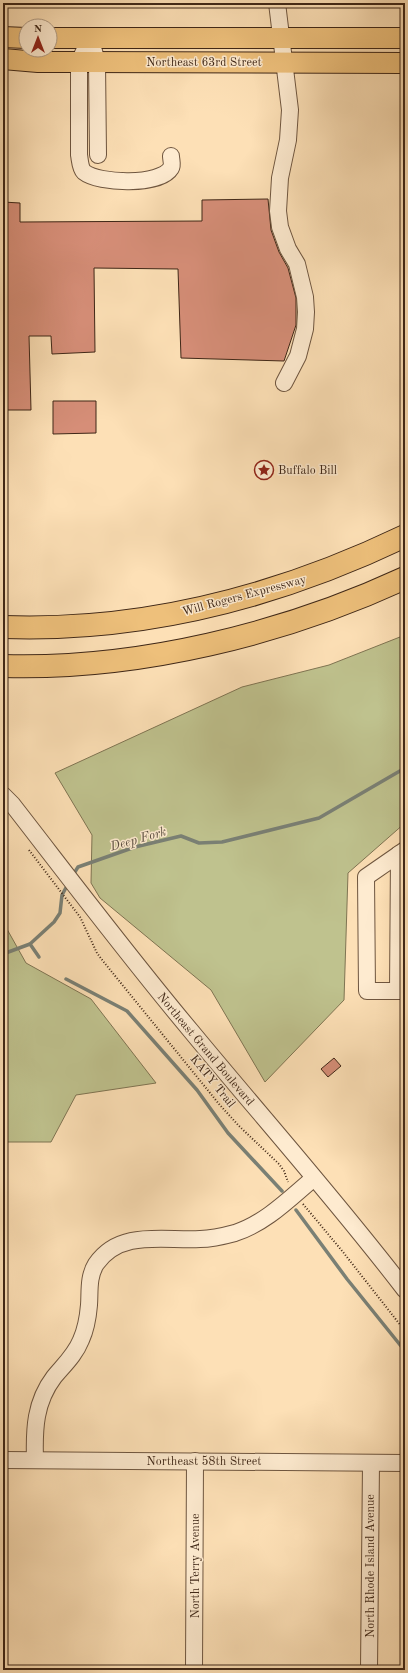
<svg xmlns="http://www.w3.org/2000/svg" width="408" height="1673" font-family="'Old Standard TT',serif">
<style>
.green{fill:#bfc28e;stroke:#7f7452}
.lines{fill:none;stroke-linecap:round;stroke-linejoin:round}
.stream{stroke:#7a8075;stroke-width:3.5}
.building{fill:#d68e78;stroke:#3f2717}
.minor-casing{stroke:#6e553f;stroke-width:18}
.major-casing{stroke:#3f2717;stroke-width:22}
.highway-casing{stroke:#3f2717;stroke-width:24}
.path{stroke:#3f2717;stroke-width:2;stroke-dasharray:1 2;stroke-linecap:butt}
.minor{stroke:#feebd0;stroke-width:16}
.major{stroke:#eec07b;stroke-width:20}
.highway{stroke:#eec07b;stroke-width:22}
.labels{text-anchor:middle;stroke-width:3;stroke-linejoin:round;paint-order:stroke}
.street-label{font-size:12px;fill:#3f2717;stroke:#feebd0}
.poi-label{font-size:12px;fill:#3f2717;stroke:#feebd0;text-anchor:start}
.water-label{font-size:13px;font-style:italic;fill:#584c3e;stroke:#feebd0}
</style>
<rect width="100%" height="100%" fill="#fde0b6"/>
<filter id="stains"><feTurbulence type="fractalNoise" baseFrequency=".005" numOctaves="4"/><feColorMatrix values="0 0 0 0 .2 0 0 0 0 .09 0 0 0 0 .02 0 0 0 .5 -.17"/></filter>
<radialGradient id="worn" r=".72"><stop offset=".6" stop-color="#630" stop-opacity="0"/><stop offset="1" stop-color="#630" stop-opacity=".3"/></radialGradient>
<g class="green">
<path d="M405,635V823L348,873L344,1000L265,1082L211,990L100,898L91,883L92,835L55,773L242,687L329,665Z"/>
<path d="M3,922L26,963L91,999L156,1083L76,1095L51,1142H3Z"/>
</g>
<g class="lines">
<g class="stream">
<path d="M73,875L78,867L135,847L181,836L199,843L222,842L319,818L405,768"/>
<path d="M30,944L39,957"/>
<path d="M3,954L30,944L54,922L60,913L62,895L68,884"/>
<path d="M66,979L127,1011L197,1090L228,1133L282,1191"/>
<path d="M296,1210L347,1279L405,1351"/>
</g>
</g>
<g class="building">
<path d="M268,199L271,230L279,252L288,268L296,298V325L284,361L181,358L178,269L94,268L95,352L52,354L51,336H29L31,410H3V202L20,203V222L202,221V200Z"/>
<path d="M53,401H96V433L53,434Z"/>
<path d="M334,1058L341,1066L328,1077L321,1069Z"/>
</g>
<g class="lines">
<g class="minor-casing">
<g id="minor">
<path d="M277,3L290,110L288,140L280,178L278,211L280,227L288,249L297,264L305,297L306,312L305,329L298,356L284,383"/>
<path d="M90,38L79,62V155C80,160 80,168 84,172C99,184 160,186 171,168C173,165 171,160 171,156"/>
<path d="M94,51L97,62L98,155"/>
<path d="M3,795L12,804C71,880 129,957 191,1031C262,1117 337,1201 405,1290"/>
<path d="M405,850L366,877L367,991H405"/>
<path d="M398,991L399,854"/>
<path d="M3,1460L405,1463"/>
<path d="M35,1460C34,1429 35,1402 54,1377C64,1365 75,1355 81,1340C86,1329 88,1317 89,1305C90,1291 88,1277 96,1264C120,1229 164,1241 200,1239C211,1239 224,1236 235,1233C266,1223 290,1198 314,1178"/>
<path d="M194,1670L195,1461"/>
<path d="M369,1670L371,1463"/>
</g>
</g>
<g class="major-casing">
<g id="major">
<path d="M3,37L26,38"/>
<path d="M50,38H405"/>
<path d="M3,59L38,62H79L405,63"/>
</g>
</g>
<g class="highway-casing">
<g id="highway">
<path d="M3,627C143,632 280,596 405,536"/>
<path d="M3,666C138,670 284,634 405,578"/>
</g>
</g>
<g class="path">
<path d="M29,850L80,917L97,953L103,961L219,1104L239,1126L279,1164L284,1171L288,1182"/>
<path d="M303,1204L343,1252L405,1331"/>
</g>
<use href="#minor" class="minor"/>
<use href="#major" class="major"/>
<use href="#highway" class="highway"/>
</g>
<defs>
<g id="sight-ring" transform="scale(1)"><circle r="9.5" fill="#feebd0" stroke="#8f2418" stroke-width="1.5"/><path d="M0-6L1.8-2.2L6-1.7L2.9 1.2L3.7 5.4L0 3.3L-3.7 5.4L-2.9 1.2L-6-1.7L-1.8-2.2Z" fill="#8f2418"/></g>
</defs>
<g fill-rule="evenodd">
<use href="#sight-ring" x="264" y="470"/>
</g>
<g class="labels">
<g class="street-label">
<text x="204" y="66">Northeast 63rd Street</text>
<text transform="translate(244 595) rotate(-15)" y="4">Will Rogers Expressway</text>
<text transform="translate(206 1049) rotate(50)" y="4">Northeast Grand Boulevard</text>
<text transform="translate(213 1081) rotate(51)" y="4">KATY Trail</text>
<text x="204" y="1465">Northeast 58th Street</text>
<text transform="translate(195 1566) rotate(-90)" y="4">North Terry Avenue</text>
<text transform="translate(370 1566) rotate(-90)" y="4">North Rhode Island Avenue</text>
</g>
<g class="poi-label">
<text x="278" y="474">Buffalo Bill</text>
</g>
<g class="water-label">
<text transform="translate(138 838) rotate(-16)" y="5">Deep Fork</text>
</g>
</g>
<rect width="408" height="1673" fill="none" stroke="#fde0b6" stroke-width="16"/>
<rect x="4" y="4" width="400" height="1665" fill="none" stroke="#3f2717" stroke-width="2"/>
<rect x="8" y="8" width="392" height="1657" fill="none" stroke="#3f2717"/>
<g transform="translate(38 38)"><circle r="19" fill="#feebd0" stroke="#b29d86"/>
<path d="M0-3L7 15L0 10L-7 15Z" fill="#8f2418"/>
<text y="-6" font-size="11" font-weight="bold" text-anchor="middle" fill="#3f2717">N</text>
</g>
<rect width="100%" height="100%" filter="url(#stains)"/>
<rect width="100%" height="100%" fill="url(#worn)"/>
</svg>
